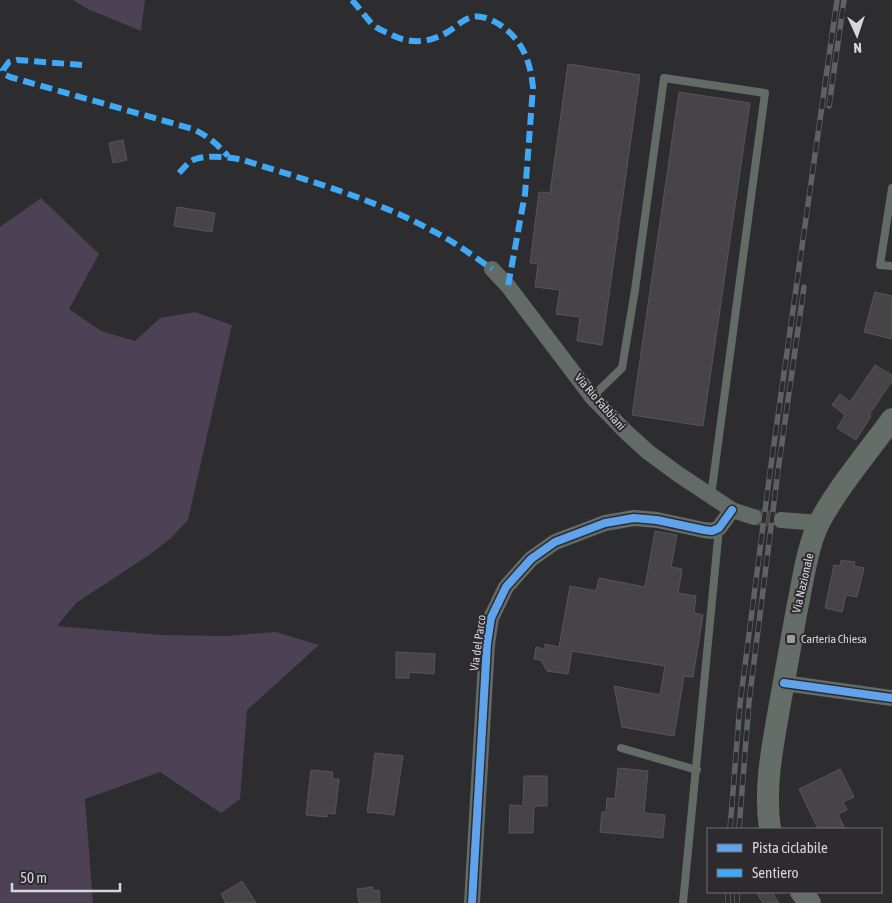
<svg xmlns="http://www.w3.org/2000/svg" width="892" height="903" font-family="'Asap Condensed',sans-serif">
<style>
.green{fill:#4d4156}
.building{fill:#464446;stroke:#565557}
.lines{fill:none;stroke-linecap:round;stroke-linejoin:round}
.minor-tunnel{stroke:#464547;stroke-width:16;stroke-dasharray:16 8;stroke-linecap:butt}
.service{stroke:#626b65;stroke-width:8}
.minor{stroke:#626b65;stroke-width:16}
.secondary{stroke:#646d68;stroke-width:22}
.rail-casing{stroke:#5f6261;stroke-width:5.5}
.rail{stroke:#2d2b2f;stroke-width:4;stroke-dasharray:11;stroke-linecap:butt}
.quiet{stroke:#3fa9f5;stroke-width:6;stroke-dasharray:12 6;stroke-linecap:butt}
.cycleway-casing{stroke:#2d2b2f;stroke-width:11}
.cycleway{stroke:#60a3ed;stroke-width:8}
.poi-dot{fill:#9b9a9c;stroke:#2d2b2f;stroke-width:2}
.labels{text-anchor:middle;stroke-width:4;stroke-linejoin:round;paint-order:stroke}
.street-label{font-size:12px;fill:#d6d5d7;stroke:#2d2b2f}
.poi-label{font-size:12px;fill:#d6d5d7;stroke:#2d2b2f;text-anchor:start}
</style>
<rect width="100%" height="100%" fill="#2d2c2e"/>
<g class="green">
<path d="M73,0H145L141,31L88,9Z"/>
<path d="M41,198L99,254L69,309L101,331L135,341L160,318L195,312L232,325L188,520L171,538L149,555L76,603L57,626L162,635L225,636L276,632L319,645L247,710L240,799L221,813L160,772L85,799L93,903H0V227Z"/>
</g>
<g class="building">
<path d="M568,64L640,75L602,345L577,341L580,317L556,314L560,290L535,287L538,264L530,263L539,192L550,193Z"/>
<path d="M679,92L750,103L703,426L632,415Z"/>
<path d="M123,140L127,160L113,163L109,143Z"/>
<path d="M177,207L215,213L212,232L174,226Z"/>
<path d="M875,292L892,296V339L864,332Z"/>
<path d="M875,365L892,375V381L869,415L871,416L856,440L837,428L845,415L832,405L840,394L850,402Z"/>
<path d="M655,531L677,535L671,567L682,569L678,593L696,596L694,613L703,615L693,677L684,676L674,736L622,727L614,686L660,695L665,666L572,651L568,674L547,671L541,660L534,659L536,647L545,649V644L559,647L570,586L596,591L599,578L645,587Z"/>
<path d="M841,560L855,562L854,566L864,568L857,597L846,595L842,612L825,608L834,565L840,566Z"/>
<path d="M396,652L435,654L434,674L409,672V678H396Z"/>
<path d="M375,753L403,756L394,815L367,812Z"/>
<path d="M618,768L648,771L644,813L665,815L663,838L600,832L602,812H606L607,798L615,799Z"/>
<path d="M840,769L854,797L843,802L847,810L838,814L845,829H818L799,789Z"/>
<path d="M311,770L333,772L332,779H339L335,814L327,813V817L306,815Z"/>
<path d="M524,776H547V806H534L533,833H509L510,805L523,806Z"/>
<path d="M242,881L256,903H226L221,894Z"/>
<path d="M373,887V891L379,890L380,903H359L357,889Z"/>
<path d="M756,892H772L779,903H763Z"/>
</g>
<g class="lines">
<path class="minor-tunnel" d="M754,517L781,520"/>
<g class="service">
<path d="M892,188L880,265L892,266"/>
<path d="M592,397L622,368L635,290L664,78L765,93L711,496"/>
<path d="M621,748L697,770"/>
<path d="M683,903L719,528"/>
</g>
<g class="minor">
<path d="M492,269L508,286L592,397L626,432L648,452L678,474L732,510L754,517"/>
<path d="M781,520L819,523"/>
<path d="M784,683L892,698"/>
<path d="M472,903L487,644L491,618L506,587L531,559L555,542L605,523L634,518L657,520L704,530L712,531L719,528L732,510"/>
</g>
<g class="secondary">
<path d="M770,829C764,788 772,750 779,709C785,676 791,642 797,609C803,581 807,546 820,521C839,486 868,452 892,419"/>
<path d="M801,892L810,903"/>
</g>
<g class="rail-casing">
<g id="rail">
<path d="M829,106L844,0"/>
<path d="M730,829L740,704L770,472L837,0"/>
<path d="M739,829L749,702L778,471L804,287"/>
<path d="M728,903V892"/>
<path d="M737,903V892"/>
</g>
</g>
<use href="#rail" class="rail"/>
<g class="quiet">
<path d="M352,0C359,8 365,16 372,24C376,28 383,31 388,33C408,44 426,44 446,33C455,28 463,19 472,17C481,15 490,19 497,23C522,38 530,60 533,87L525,194L508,286"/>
<path d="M82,65L17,60L9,62L3,70L4,74L10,77L193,129C208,136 217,144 228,156"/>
<path d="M179,173C183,169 187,164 191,161C202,154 230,157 243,160C306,180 372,198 431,230C453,241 472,255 492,269"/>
</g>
<g class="cycleway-casing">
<g id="cycleway">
<path d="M784,683L892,698"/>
<path d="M472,903L487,644L491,618L506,587L531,559L555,542L605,523L634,518L657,520L704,530L712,531L719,528L732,510"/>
</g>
</g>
<use href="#cycleway" class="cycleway"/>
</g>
<rect class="poi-dot" x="786" y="634" width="10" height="10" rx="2.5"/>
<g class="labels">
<g class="street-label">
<text transform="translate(600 402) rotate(49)" y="4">Via Rio Fabbiani</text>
<text transform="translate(803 583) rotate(-77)" y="4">Via Nazionale</text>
<text transform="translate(478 643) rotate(-82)" y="4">Via del Parco</text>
</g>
<g class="poi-label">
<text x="801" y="643">Carteria Chiesa</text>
</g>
</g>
<rect x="707" y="828" width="175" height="65" fill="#2d2b2f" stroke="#716f72"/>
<rect x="717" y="844" width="25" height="8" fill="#60a3ed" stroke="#716f72"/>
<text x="752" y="853" font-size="15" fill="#d6d5d7">Pista ciclabile</text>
<rect x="717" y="869" width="25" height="8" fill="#3fa9f5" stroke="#716f72"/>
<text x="752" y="878" font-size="15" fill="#d6d5d7">Sentiero</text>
<g transform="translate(857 35) rotate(177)" stroke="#2d2b2f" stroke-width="4" paint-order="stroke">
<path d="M0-4L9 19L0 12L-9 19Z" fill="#d6d5d7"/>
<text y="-8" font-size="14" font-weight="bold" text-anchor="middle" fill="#d6d5d7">N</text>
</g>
<path d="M12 883v8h108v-8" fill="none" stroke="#d6d5d7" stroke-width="2.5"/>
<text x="20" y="883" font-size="15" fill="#d6d5d7" stroke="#2d2b2f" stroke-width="4" paint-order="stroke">50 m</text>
</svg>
